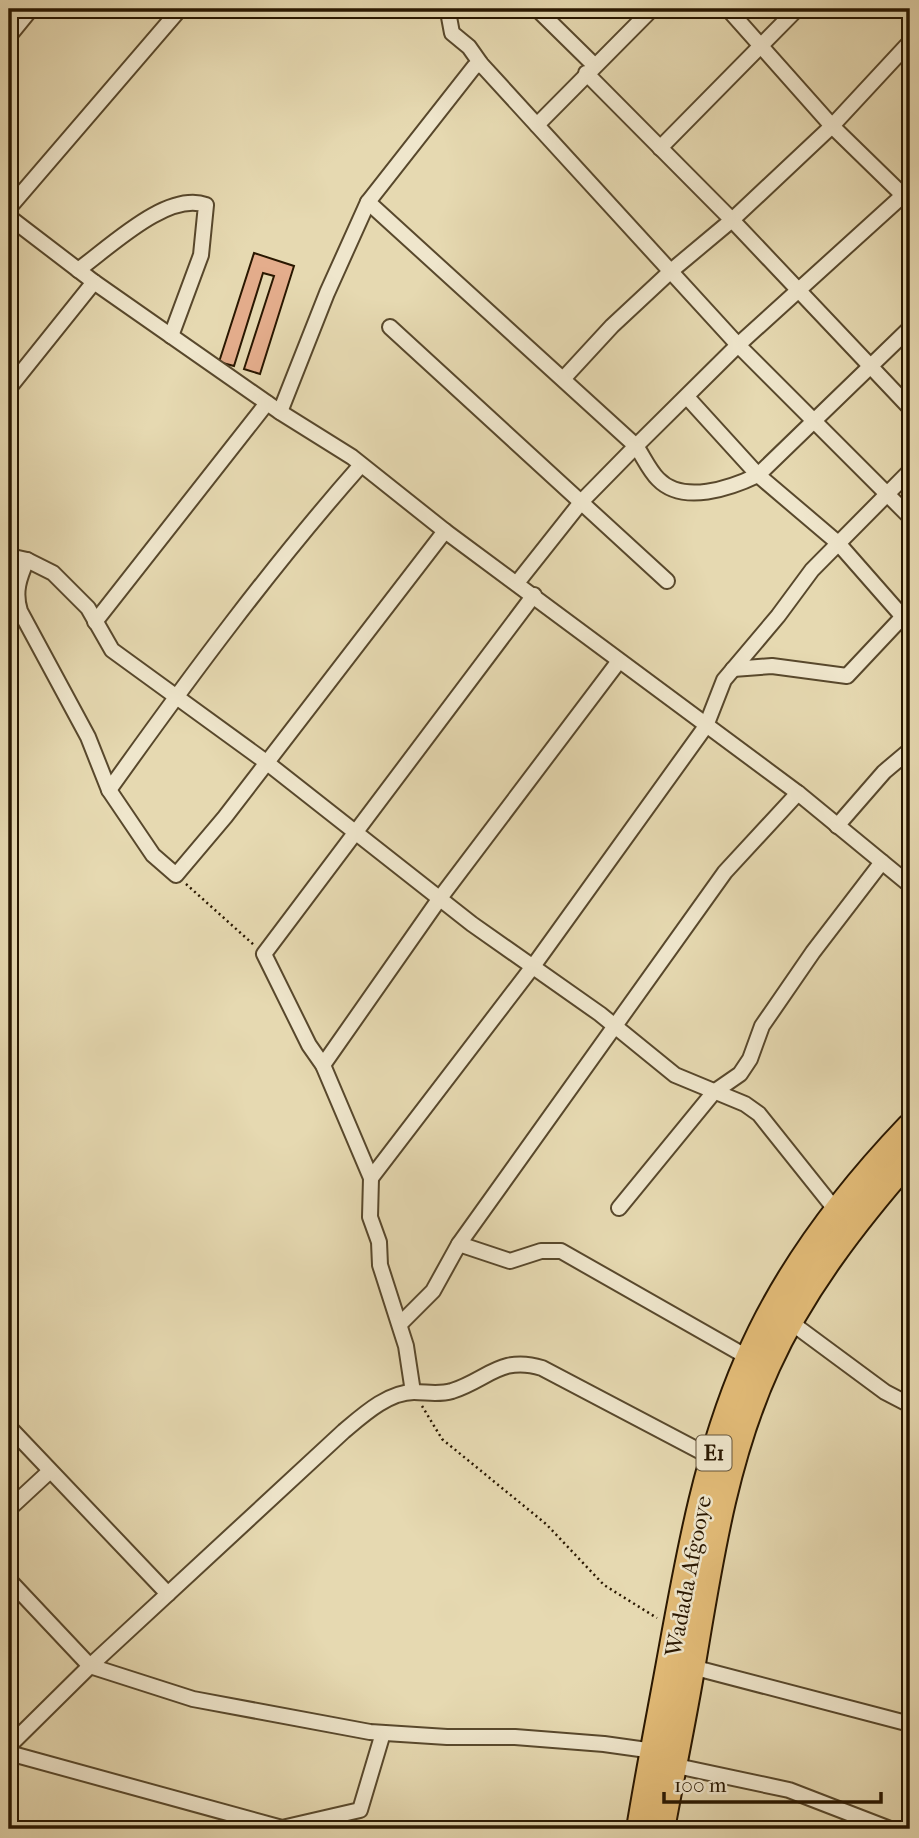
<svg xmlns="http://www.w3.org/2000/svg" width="919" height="1838" font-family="'IM FELL French Canon',serif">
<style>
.building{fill:#e4ad8c;stroke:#291700;stroke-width:2}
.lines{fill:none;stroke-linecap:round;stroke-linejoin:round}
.street-casing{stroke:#58482c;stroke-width:18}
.highway-casing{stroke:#291700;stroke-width:30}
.path{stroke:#291700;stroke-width:2.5;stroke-dasharray:2 3.5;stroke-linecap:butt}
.street{stroke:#efe6cc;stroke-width:14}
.highway{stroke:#e3bc78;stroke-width:26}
.labels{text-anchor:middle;stroke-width:5;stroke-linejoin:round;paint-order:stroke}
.shield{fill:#efe6cc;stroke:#64553d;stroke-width:2}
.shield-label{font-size:21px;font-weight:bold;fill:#291700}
.street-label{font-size:23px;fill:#291700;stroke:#efe6cc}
</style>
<rect width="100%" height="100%" fill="#e6d9b1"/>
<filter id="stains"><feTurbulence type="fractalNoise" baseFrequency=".00286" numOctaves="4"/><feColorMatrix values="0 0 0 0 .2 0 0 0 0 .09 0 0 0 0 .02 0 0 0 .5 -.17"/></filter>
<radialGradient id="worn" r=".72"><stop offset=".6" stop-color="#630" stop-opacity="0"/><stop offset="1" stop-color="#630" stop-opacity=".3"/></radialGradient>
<path class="building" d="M254,253L294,266L260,374L244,369L274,276L263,273L234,366L219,362Z"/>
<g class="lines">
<g class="street-casing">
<g id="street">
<path d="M452,9L449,17L452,33L469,47L481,64L738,345L910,517"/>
<path d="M537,9L594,65"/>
<path d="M728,9L832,126L909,201"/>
<path d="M9,36L31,9"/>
<path d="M586,73L732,220L910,408"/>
<path d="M537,125L652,9"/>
<path d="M660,148L797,9"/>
<path d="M368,202L636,446C643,456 649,470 658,479C683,505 731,488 758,475L910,328"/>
<path d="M9,208L180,9"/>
<path d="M9,217L94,282L280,412L352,457L445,531L798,793L910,885"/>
<path d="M78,270C110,247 167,191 206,205L201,255L171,336"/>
<path d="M390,327L667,581"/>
<path d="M564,378L612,326L671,271L732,220L832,126L910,42"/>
<path d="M9,388L94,282"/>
<path d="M687,397L758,475L838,543L903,617"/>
<path d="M280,412L327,293L368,202L474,67L481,64"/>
<path d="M9,556L27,560L53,573L88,608L112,650L266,762L472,924L600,1014L675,1075L745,1104L759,1114L838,1213"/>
<path d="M27,560C19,578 14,592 20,611L88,737L109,790L153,855L176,875L225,817L445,531"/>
<path d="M517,583L582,501L636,446L738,345L910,189"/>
<path d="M95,622L267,403"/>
<path d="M733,669L772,666L847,676L910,609"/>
<path d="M109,790C189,678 270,568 361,465"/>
<path d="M837,826L884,772L910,750"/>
<path d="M323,1065L440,898L619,661"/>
<path d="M371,1178L534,965L706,726L724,680L778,616L812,570L910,471"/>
<path d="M619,1208L714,1092L740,1074L750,1059L762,1026L813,952L882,862"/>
<path d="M459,1244L510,1261L541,1251H561L749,1358"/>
<path d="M789,1321L885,1392L910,1405"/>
<path d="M400,1324L433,1291L459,1244L725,872L798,793"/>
<path d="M413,1392L406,1346L380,1265L379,1242L370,1217L371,1178L323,1065L309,1045L264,954L534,595"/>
<path d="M9,1427L168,1594"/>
<path d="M9,1509L50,1471"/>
<path d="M9,1580L90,1666L193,1699L370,1732L447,1737H515L604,1744L654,1751"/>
<path d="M692,1667L910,1724"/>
<path d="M9,1746L90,1666L344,1431C363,1415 388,1392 414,1392C427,1392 438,1395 452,1391C487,1380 501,1355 542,1368L713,1458"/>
<path d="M9,1753L282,1828L360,1810L383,1733"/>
<path d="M672,1765L789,1790L890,1829"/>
</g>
</g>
<g class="highway-casing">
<g id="highway">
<path d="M640,1829C649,1774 660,1718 670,1663C689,1559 706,1458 748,1361C785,1274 846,1194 910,1127"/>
<path d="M661,1829C671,1774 683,1718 692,1663C709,1562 724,1459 767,1365C802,1288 855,1220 910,1157"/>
</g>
</g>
<g class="path">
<path d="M194,12C226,15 267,22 298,9"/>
<path d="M186,884L254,945"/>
<path d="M422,1406L442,1439L546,1524L604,1585L657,1618"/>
</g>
<use href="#street" class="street"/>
<use href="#highway" class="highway"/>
</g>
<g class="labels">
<rect class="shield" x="696.5" y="1435.5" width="35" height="35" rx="5"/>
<g class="shield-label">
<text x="714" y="1460">E1</text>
</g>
<g class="street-label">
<text transform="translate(688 1576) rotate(-79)" y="8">Wadada Afgooye</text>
</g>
</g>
<rect width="919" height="1838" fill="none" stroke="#e6d9b1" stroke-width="35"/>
<rect x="10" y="10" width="898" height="1817" fill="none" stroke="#291700" stroke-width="3.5"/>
<rect x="18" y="18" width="884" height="1803" fill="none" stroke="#291700" stroke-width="2"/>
<path d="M664 1792v10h217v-10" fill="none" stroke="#291700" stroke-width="3.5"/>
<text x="674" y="1792" font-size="21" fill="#291700" stroke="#efe6cc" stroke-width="5" paint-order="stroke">100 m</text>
<rect width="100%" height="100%" filter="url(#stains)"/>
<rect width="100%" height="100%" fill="url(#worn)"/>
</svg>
